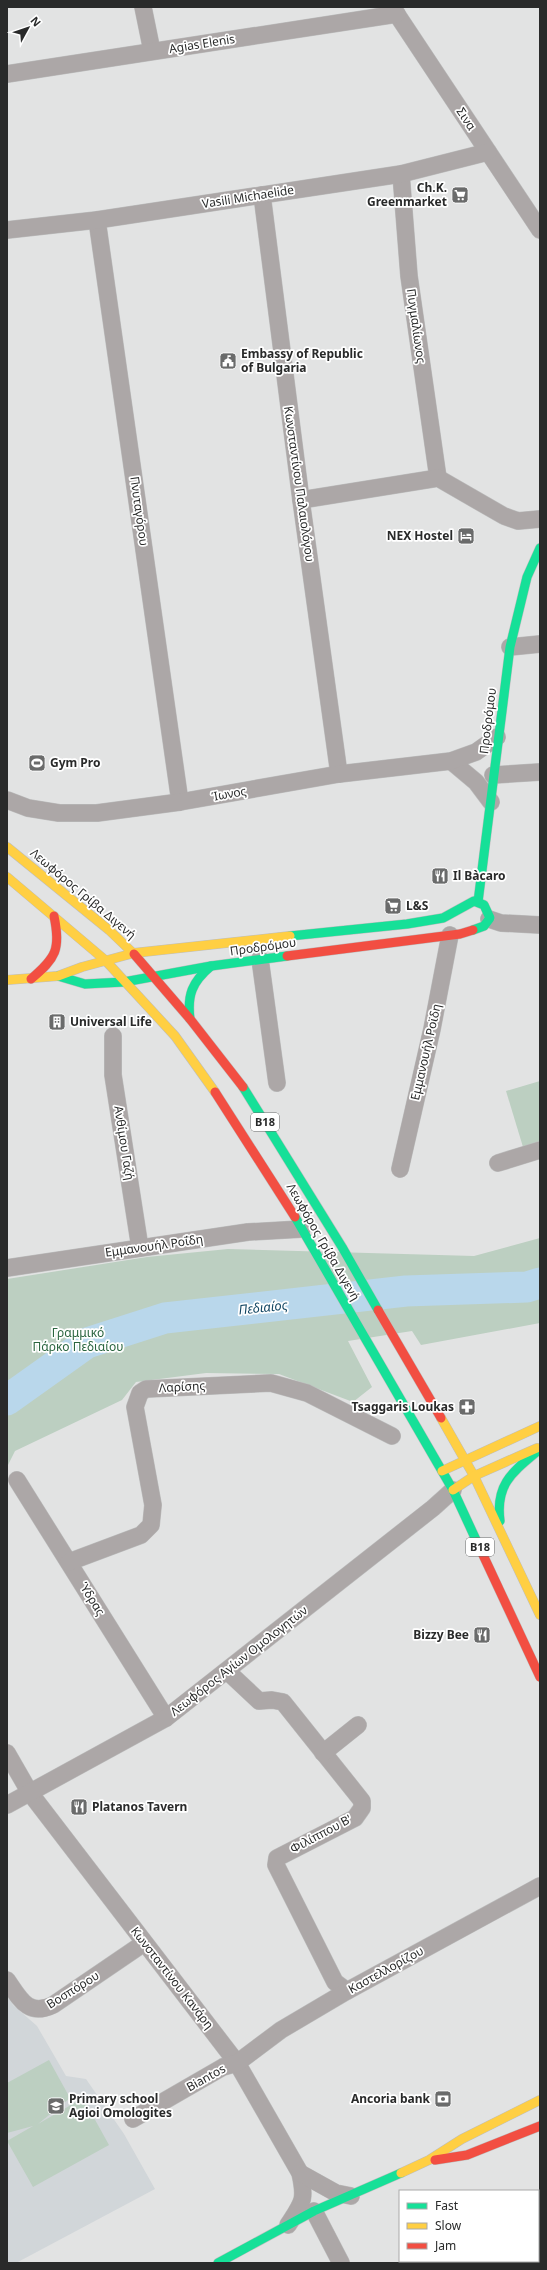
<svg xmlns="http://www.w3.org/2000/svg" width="547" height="2270" font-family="'Noto Sans',sans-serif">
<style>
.built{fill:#d1d6d9}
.green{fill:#bccfc1}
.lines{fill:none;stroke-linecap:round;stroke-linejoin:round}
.river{stroke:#b9d7eb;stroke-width:31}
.street-casing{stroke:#bdbebe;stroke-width:18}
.fast-casing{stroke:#bdbebe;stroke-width:10}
.slow-casing{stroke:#bdbebe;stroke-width:10}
.jam-casing{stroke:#bdbebe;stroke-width:10}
.street{stroke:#aca7a7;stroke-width:17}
.fast{stroke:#16e098;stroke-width:9}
.slow{stroke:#ffcf43;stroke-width:9}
.jam{stroke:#f24e42;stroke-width:9}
.labels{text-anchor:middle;stroke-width:3.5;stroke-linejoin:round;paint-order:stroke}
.shield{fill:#fff;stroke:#696a6a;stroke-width:1}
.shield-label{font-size:11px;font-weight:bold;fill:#292a2a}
.street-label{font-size:12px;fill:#292a2a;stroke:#fff}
.poi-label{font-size:12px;font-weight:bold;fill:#292a2a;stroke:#fff;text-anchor:start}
.park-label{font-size:12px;fill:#2a653f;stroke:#fff}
.water-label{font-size:13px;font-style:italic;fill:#134763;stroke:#fff}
</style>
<rect width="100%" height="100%" fill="#e2e3e3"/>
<path class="built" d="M7,1996L13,2005L37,2026L66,2076L86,2079L124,2134L155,2189L16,2263H7Z"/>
<g class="green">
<path d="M540,1081V1141L523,1147L506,1091Z"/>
<path d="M540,1238V1323L421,1345L412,1331L348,1341L372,1387L353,1402L279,1374L206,1373L136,1382L122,1400L15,1451L7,1467V1279L147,1257L228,1249L474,1256Z"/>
<path d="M49,2060L70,2098L38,2124L83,2098L109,2145L33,2187L7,2141L33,2126L7,2133V2083Z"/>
</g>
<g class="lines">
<path class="river" d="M7,1400L87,1343L165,1318L406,1291L527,1287L540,1283"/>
<g class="street-casing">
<g id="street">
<path d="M143,7L152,51"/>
<path d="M392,7L540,230"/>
<path d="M7,74L397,14"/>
<path d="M401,174L409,276L438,478"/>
<path d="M262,195L301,500L339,774"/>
<path d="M97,220L180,802"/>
<path d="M7,230L97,220L401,174L488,152"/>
<path d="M301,500L438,478L504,516L518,521L540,519"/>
<path d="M510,647L540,644"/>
<path d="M451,761L476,782L491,802"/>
<path d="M493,775L540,772"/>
<path d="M7,800L28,808L59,813H97L180,802L339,774L451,761L476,752L497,737"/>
<path d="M489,919L501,923L540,925"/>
<path d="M260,959L277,1083"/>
<path d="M113,1036V1075L140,1248"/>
<path d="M498,1163L540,1150"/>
<path d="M400,1169L432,1029L450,935"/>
<path d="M7,1268L248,1232L302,1229"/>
<path d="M17,1480L166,1718"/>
<path d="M69,1562L141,1535L151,1525L153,1505L135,1407L140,1393L146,1389L271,1383L307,1393L392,1436"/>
<path d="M227,1671L259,1701L272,1700L283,1702L362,1801V1808L355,1818L277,1858L276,1865L335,1982L347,1991"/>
<path d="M7,1753L30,1793L237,2063L300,2173C306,2200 303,2202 288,2225"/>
<path d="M323,1753L358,1725"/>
<path d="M7,1805L166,1718L433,1508L453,1490"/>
<path d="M7,1980C20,1999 28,2017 53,2005L144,1943"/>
<path d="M133,2119L223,2067L237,2063L281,2030L347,1991L540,1886"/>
<path d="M300,2173L336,2193L351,2196"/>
<path d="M314,2211L341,2263"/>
</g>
</g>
<g class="fast-casing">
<g id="fast">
<path d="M478,902L510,647L527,577L540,548"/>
<path d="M290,936L407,924L443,918L474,901L484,905L490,918L484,926L473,930"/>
<path d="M58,976L85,984L124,982L211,966L287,956"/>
<path d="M190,1019C187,995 192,982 211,966"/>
<path d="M243,1087L342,1247L378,1310"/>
<path d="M295,1217L453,1490L477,1542"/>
<path d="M500,1521C495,1483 514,1471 540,1449"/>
<path d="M218,2263L314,2211L401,2173"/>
</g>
</g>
<g class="slow-casing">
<g id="slow">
<path d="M7,847L109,930L134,954"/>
<path d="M7,877L105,960L175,1036L215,1092"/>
<path d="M7,980L58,976L82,967L134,953L290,936"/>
<path d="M441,1418L474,1476L540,1615"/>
<path d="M442,1471L540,1426"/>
<path d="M453,1490L474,1476L537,1448"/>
<path d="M401,2173L429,2160L462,2139L540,2100"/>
</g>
</g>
<g class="jam-casing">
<g id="jam">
<path d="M134,954L190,1019L243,1087"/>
<path d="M287,956L460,934L473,930"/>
<path d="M31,979C56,958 61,949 54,916"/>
<path d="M215,1092L295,1217"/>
<path d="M378,1310L441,1418"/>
<path d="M477,1542L540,1677"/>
<path d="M435,2160L467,2155L540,2126"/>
</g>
</g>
<use href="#street" class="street"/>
<use href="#fast" class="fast"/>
<use href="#slow" class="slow"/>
<use href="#jam" class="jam"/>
</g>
<defs>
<g id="supermarket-square" transform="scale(0.9)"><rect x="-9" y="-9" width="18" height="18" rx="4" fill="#6a6b6b" stroke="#fff"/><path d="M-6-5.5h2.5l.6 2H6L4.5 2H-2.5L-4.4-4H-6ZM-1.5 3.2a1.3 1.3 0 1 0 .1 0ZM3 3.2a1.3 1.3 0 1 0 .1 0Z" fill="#fff"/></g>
<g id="civic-square" transform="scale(0.9)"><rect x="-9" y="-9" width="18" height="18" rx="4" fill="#6a6b6b" stroke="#fff"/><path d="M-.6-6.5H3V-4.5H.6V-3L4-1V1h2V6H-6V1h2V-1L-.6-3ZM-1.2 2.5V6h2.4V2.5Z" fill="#fff"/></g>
<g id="hotel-square" transform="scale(0.9)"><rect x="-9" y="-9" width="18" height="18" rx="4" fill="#6a6b6b" stroke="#fff"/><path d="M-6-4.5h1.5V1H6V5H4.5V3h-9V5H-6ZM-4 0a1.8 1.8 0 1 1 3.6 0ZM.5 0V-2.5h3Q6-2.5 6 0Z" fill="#fff"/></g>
<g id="stadium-square" transform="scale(0.9)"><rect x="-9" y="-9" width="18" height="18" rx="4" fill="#6a6b6b" stroke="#fff"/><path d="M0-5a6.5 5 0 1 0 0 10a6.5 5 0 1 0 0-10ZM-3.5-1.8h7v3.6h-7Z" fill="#fff"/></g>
<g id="restaurant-square" transform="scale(0.9)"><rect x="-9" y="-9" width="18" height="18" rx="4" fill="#6a6b6b" stroke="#fff"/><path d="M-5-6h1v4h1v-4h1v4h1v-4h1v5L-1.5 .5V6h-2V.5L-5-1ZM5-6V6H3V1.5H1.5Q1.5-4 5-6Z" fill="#fff"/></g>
<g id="building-square" transform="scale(0.9)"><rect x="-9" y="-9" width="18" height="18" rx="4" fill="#6a6b6b" stroke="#fff"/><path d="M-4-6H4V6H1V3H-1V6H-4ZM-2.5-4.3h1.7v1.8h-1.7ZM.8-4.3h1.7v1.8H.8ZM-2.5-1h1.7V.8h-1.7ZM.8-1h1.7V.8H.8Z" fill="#fff"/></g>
<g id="pharmacy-square" transform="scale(0.9)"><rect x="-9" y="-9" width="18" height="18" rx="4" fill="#6a6b6b" stroke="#fff"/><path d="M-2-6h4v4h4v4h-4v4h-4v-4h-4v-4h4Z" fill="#fff"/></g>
<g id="bank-square" transform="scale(0.9)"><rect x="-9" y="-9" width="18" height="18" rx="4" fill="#6a6b6b" stroke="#fff"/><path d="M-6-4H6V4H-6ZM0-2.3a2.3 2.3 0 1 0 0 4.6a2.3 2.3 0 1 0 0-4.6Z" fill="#fff"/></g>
<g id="school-square" transform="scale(0.9)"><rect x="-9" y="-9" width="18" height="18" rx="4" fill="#6a6b6b" stroke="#fff"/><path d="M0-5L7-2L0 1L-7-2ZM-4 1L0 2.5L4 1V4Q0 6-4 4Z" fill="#fff"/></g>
</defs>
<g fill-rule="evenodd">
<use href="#supermarket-square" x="460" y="195"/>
<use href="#civic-square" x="228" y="361"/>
<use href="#hotel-square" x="466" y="536"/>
<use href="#stadium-square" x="37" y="763"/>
<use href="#restaurant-square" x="440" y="876"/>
<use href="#supermarket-square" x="393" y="906"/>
<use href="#building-square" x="57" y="1022"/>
<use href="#pharmacy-square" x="467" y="1407"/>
<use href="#restaurant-square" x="482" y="1635"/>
<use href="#restaurant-square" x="79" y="1807"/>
<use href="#bank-square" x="443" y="2099"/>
<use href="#school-square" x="56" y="2106"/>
</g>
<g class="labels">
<g class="shield">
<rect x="251" y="1113" width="28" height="18" rx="3"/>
<rect x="466" y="1538" width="28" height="18" rx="3"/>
</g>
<g class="shield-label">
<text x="265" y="1126">B18</text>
<text x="480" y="1551">B18</text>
</g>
<g class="street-label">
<text transform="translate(202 44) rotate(-9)" y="4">Agias Elenis</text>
<text transform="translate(466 119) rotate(57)" y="4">Σινα</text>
<text transform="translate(248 197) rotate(-9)" y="4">Vasili Michaelide</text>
<text transform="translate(416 326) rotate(82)" y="4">Πυγμαλίωνος</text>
<text transform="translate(299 484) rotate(82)" y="4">Κωνσταντίνου Παλαιολόγου</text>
<text transform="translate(139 511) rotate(82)" y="4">Πνυταγόρου</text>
<text transform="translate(488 721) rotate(-83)" y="4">Προδρόμου</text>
<text transform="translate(229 794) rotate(-10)" y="4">Ίωνος</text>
<text transform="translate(83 894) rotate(40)" y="4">Λεωφόρος Γρίβα Διγενή</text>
<text transform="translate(263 947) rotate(-8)" y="4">Προδρόμου</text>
<text transform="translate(426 1052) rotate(-77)" y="4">Εμμανουήλ Ροϊδη</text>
<text transform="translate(124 1143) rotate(81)" y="4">Ανθίμου Γαζή</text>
<text transform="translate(323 1242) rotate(60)" y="4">Λεωφόρος Γρίβα Διγενή</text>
<text transform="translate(154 1246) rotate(-8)" y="4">Εμμανουήλ Ροΐδη</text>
<text transform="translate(182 1387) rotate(-3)" y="4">Λαρίσης</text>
<text transform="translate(92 1599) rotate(58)" y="4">Ύδρας</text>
<text transform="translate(239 1661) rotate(-38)" y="4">Λεωφόρος Αγίων Ομολογητών</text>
<text transform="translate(321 1834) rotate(-28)" y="4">Φιλίππου Β'</text>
<text transform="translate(386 1970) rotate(-29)" y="4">Καστελλορίζου</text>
<text transform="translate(172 1978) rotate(52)" y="4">Κωνσταντίνου Κανάρη</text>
<text transform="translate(73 1990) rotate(-32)" y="4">Βοσπόρου</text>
<text transform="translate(206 2078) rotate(-29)" y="4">Biantos</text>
</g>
<g class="poi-label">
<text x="447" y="192" text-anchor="end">Ch.K.<tspan x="447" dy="14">Greenmarket</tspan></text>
<text x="241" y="358">Embassy of Republic<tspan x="241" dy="14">of Bulgaria</tspan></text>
<text x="453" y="540" text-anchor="end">NEX Hostel</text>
<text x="50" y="767">Gym Pro</text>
<text x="453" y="880">Il Bàcaro</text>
<text x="406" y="910">L&amp;S</text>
<text x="70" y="1026">Universal Life</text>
<text x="454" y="1411" text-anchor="end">Tsaggaris Loukas</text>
<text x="469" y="1639" text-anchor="end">Bizzy Bee</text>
<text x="92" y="1811">Platanos Tavern</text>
<text x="69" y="2103">Primary school<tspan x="69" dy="14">Agioi Omologites</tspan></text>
<text x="430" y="2103" text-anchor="end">Ancoria bank</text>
</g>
<g class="park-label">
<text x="78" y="1337">Γραμμικό<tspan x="78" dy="14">Πάρκο Πεδιαίου</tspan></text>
</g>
<g class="water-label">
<text transform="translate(263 1307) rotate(-6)" y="5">Πεδιαίος</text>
</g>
</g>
<rect width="547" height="2270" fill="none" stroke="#292a2a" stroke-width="16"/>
<rect x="399" y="2190" width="140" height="72" fill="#ffffff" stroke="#a9aaaa"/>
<rect x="407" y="2203" width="20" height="6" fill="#16e098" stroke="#a9aaaa"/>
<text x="435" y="2210" font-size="12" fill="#292a2a">Fast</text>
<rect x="407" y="2223" width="20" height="6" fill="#ffcf43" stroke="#a9aaaa"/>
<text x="435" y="2230" font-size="12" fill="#292a2a">Slow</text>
<rect x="407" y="2243" width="20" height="6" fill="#f24e42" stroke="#a9aaaa"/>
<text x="435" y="2250" font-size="12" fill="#292a2a">Jam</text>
<g transform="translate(28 28) rotate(50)" stroke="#ffffff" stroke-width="3" paint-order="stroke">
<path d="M0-3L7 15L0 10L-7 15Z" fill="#292a2a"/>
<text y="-6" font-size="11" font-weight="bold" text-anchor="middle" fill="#292a2a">N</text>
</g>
</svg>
